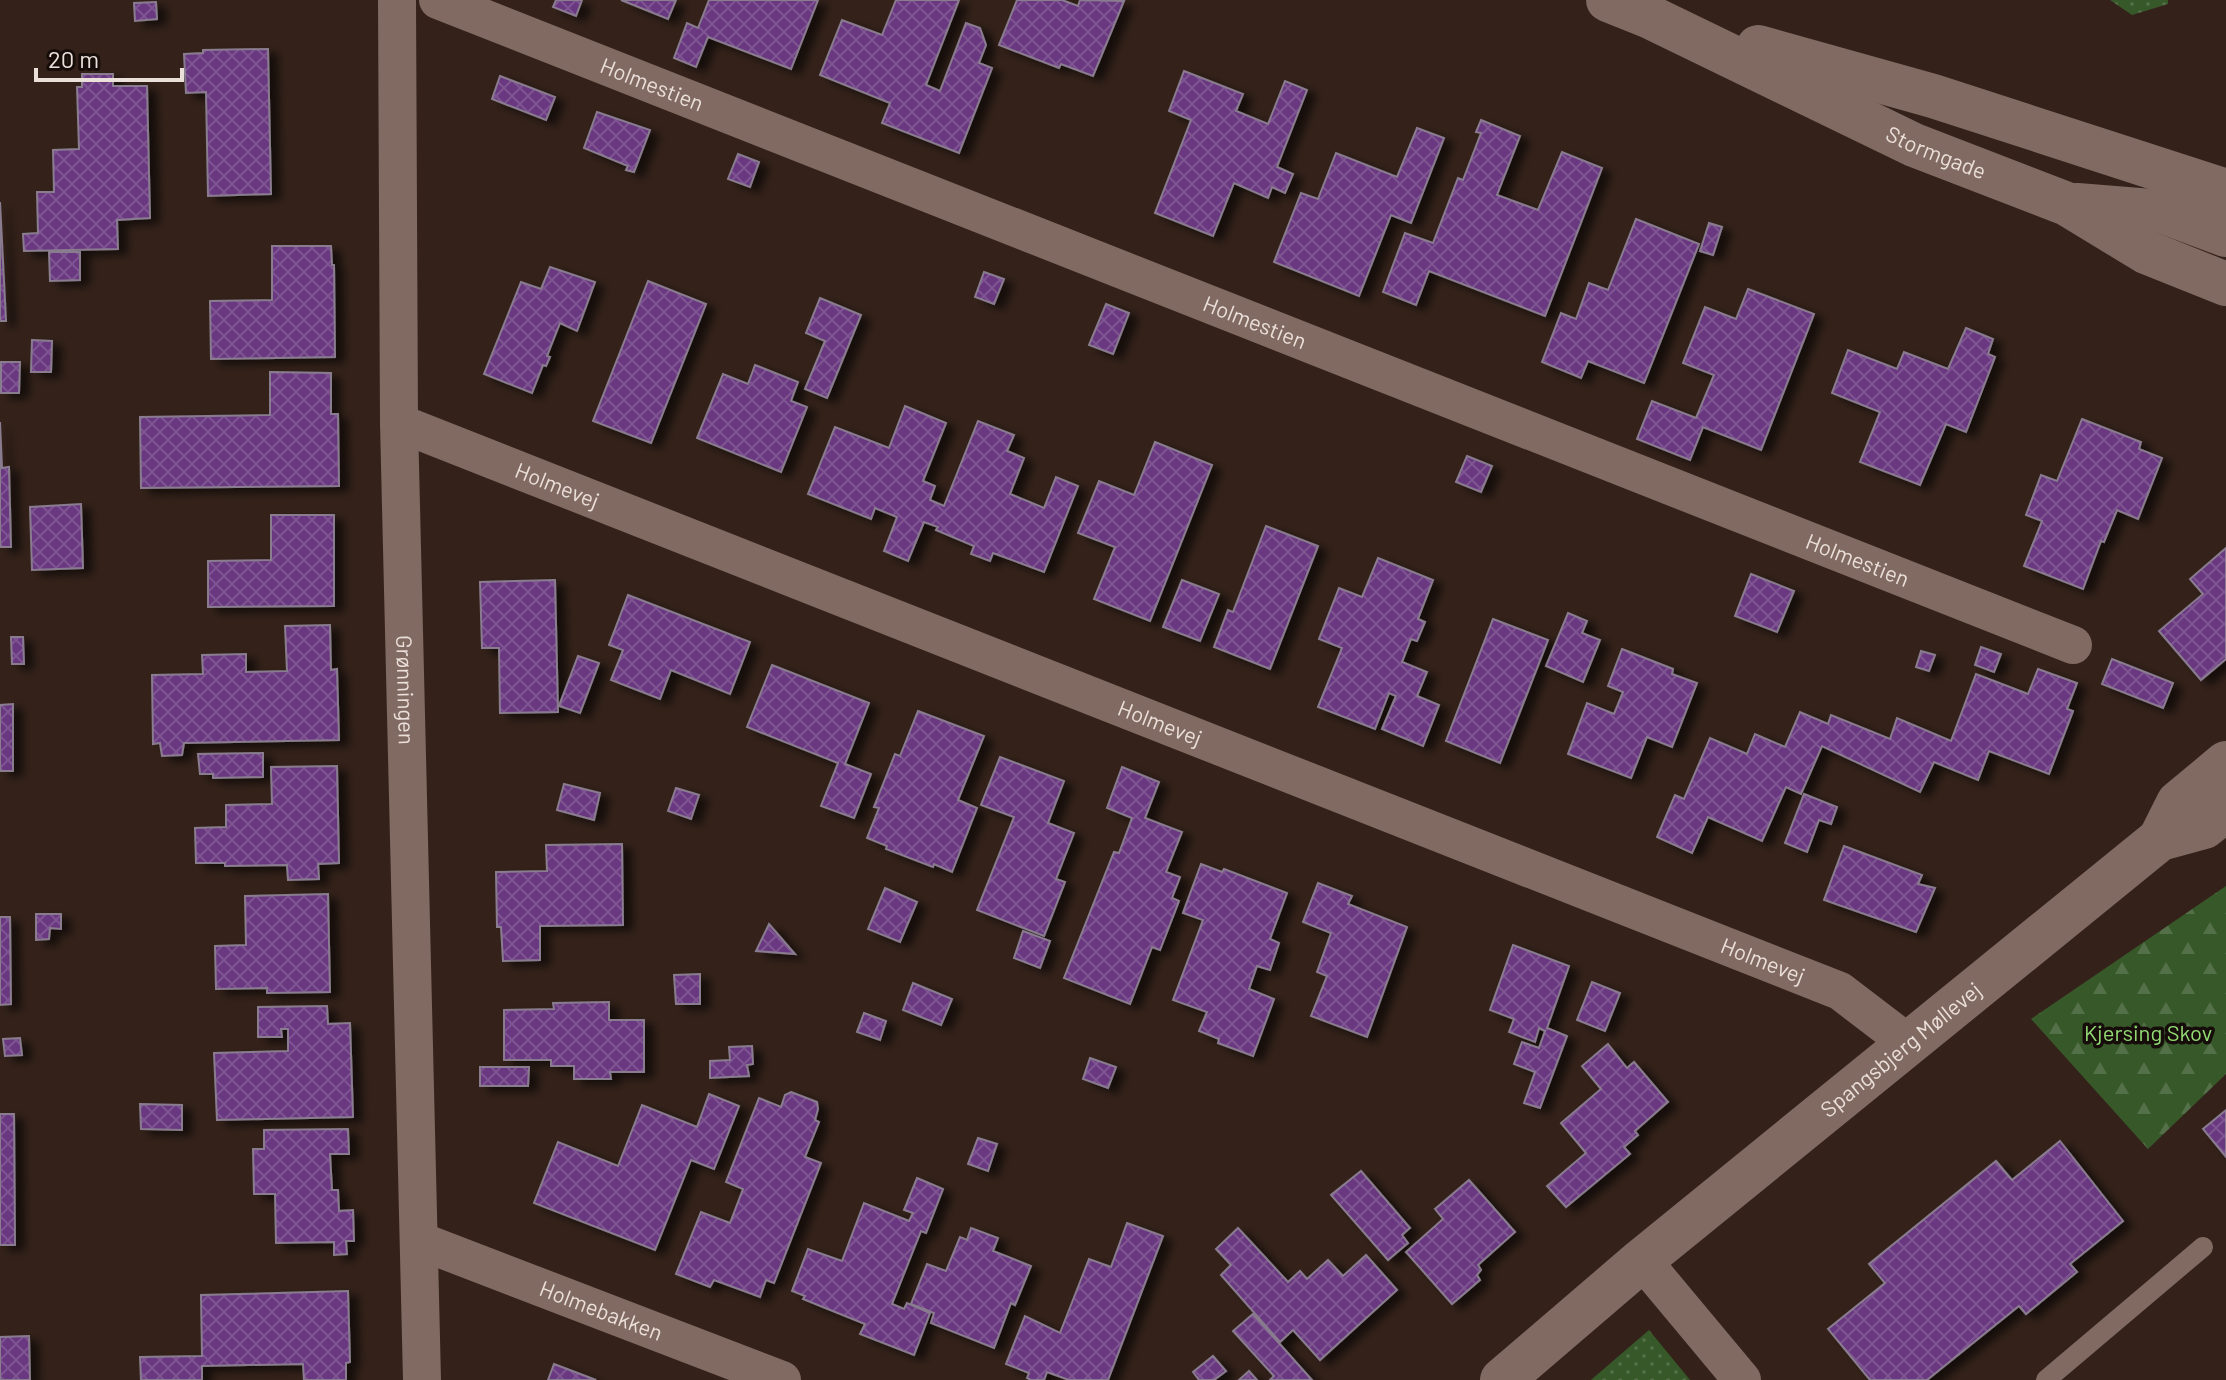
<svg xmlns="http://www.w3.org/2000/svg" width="2226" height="1380" font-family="Barlow,sans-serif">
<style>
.grass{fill:url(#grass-dots)}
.forest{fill:url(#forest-firs)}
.building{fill:url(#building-cross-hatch);stroke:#897c8f;stroke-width:2;filter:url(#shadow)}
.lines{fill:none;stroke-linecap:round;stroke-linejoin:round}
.lane{stroke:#806a61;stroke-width:20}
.street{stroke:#806a61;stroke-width:38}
.secondary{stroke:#806a61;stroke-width:44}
.labels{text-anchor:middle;stroke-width:7;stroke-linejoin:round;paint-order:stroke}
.street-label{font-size:22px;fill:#ebdfda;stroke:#160d0a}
.park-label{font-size:22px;fill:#92db74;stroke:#160d0a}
</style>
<defs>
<pattern id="grass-dots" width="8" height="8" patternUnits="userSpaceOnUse" patternTransform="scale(2)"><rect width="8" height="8" fill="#37592a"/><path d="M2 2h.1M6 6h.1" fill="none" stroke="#547048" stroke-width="1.8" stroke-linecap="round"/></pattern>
<pattern id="forest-firs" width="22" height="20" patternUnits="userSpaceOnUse" patternTransform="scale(2)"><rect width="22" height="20" fill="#37592a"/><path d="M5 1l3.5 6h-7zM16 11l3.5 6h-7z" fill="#547048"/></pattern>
<pattern id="building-cross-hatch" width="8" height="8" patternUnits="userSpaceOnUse" patternTransform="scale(2)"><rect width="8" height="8" fill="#693880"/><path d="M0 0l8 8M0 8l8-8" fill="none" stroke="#7f5491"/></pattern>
<filter id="shadow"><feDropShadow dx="9" dy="5" stdDeviation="4" flood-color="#0009"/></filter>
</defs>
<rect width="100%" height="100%" fill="#34221a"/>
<g class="grass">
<path d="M2110,0H2168V4L2132,15Z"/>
<path d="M1649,1330L1690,1380H1591Z"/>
</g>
<path class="forest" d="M2226,886V1074L2148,1149L2031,1019Z"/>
<g class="building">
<path d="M556,0H582L576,16L553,7Z"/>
<path d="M621,0H676L668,19Z"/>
<path d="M709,0H818L791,69L708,37L696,67L674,58L687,23L698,28Z"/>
<path d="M896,0H959L926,85L940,91L966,23L980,28L986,45L979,63L992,68L959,153L882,123L890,103L820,75L842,20L882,35Z"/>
<path d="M1017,0H1062L1078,6L1080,0L1124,1L1093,76L1061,64L1059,68L999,45Z"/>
<path d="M156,2L157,19L135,21L134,3Z"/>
<path d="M268,49L271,194L208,196L206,92L186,93L184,54L203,53V50Z"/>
<path d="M1184,71L1243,94L1236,111L1268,124L1285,81L1307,90L1277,167L1293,174L1285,193L1272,187L1268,198L1234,183L1213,236L1155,213L1191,120L1169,111Z"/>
<path d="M82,74H113V86H147L150,218L117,220L118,249L24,251L23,234L38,233L37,192H54L53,150L79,149L77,87H82Z"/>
<path d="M500,76L555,97L546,120L492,99Z"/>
<path d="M597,112L650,130L634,172L626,170L628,166L584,148Z"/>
<path d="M1481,120L1520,136L1497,195L1538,210L1562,152L1602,168L1545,316L1429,271L1416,305L1383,292L1405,233L1433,243L1458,178L1463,180L1481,133L1476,132Z"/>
<path d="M1417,128L1444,138L1411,223L1391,215L1359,296L1274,262L1301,193L1318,199L1336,153L1397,177Z"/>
<path d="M738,154L759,162L750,187L728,179Z"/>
<path d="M0,202L6,321H0Z"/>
<path d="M1636,219L1699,244L1644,383L1588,361L1581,378L1542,362L1561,313L1576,319L1589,283L1608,290Z"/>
<path d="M1709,223L1722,227L1713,255L1700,251Z"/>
<path d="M272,246H331L332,265H334L335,357L211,359L210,301L272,300Z"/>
<path d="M49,252H80V280L50,281Z"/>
<path d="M550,267L595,282L577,331L560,323L547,356L550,357L546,366L543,365L532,393L484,374L521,282L541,289Z"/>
<path d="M984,272L1004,279L994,304L975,297Z"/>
<path d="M648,281L706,304L651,443L593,421Z"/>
<path d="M1748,289L1814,314L1761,450L1703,427L1690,460L1637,439L1652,401L1696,418L1714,375L1683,363L1705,307L1736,319Z"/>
<path d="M820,298L861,315L827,398L805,389L825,341L806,333Z"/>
<path d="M1106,304L1129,313L1113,354L1089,345Z"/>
<path d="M1966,328L1993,339L1988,354L1995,357L1966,432L1946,424L1920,485L1860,462L1880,412L1832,393L1848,350L1897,369L1904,352L1948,369Z"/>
<path d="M32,340L52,341L51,372H31Z"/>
<path d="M1,362H20L19,393H1Z"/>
<path d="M755,365L798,382L791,401L807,407L781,472L697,438L723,374L748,384Z"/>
<path d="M270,372L331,373V414H338L339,486L141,488L140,417L270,415Z"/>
<path d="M905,406L946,423L923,481L935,486L930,500L944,506L978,421L1014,435L1007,451L1024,458L1010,494L1044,508L1056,477L1078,486L1044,572L993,553L990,561L971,554L974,546L936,530L938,527L924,522L908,561L884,551L897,517L875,508L871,519L808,494L835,427L889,448Z"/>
<path d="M2082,419L2141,442L2139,449L2162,458L2138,519L2117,510L2104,542L2101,541L2083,589L2024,566L2042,521L2026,515L2041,475L2057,481Z"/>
<path d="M0,422L2,468L9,467L11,547H0Z"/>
<path d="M1155,442L1212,465L1150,621L1094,599L1115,547L1078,533L1099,481L1134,495Z"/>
<path d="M1467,456L1492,466L1481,492L1456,482Z"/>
<path d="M81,504L83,568L32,570L30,507Z"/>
<path d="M271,515H334V606L208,607V561L271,560Z"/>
<path d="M1266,526L1318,546L1270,669L1214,647L1228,610L1233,612Z"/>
<path d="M2226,548V659L2201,680L2159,631L2203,594L2190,579Z"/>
<path d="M1378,558L1433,580L1418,619L1425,622L1417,641L1411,639L1402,662L1427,672L1417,696L1439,705L1423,746L1382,729L1396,696L1389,693L1375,729L1318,707L1342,648L1319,639L1339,588L1362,597Z"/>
<path d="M1751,574L1794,591L1777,632L1735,616Z"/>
<path d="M555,580L558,712L500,713L499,648H482L480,582Z"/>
<path d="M1182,580L1219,594L1200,641L1163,627Z"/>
<path d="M628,595L750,642L730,694L671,670L660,699L611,680L623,650L609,645Z"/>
<path d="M1568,613L1587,621L1582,633L1600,640L1583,682L1546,666Z"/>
<path d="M1493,619L1548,640L1500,763L1446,741Z"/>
<path d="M330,625L331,670L337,669L339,740L184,743L182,755L162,756L160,743L153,744L152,675L203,674L202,655L246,654V672L287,671L285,626Z"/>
<path d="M11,637H23L24,664H12Z"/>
<path d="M1981,647L2001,654L1994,672L1975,665Z"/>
<path d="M1622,649L1673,669L1672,674L1697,683L1672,747L1647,737L1631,778L1568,754L1587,703L1614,714L1623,692L1608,686Z"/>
<path d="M1921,651L1935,655L1929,671L1916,667Z"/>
<path d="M578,656L599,663L580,713L559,706Z"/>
<path d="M2112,659L2173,683L2163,708L2102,684Z"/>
<path d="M772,665L869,703L845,764L871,774L854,818L821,806L838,763L747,727Z"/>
<path d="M2038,669L2077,683L2067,709L2073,711L2049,774L1989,751L1978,780L1934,762L1920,792L1822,746L1801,794L1786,787L1762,841L1708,817L1692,853L1657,837L1675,795L1684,799L1710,738L1747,754L1755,734L1785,747L1800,712L1828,724L1831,715L1890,739L1897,718L1951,741L1976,674L2028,694Z"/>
<path d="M13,704V771H0V705Z"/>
<path d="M918,711L984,736L958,800L977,808L952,872L934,864L933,867L886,849L887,846L867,838L879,808L874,807L895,754L900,756Z"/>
<path d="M263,753V777L213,778V774H200L198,754Z"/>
<path d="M1000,757L1064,781L1048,823L1074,833L1056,879L1065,882L1044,936L977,910L1014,817L981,805Z"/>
<path d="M337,766L339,863L318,864L319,879L288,880L287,865L225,866V863H196L195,828L226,827V805L272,804L271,767Z"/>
<path d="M1122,767L1159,782L1145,818L1182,832L1166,872L1180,877L1172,898L1179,901L1160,950L1152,947L1130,1004L1064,978L1114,852L1119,853L1132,818L1107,808Z"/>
<path d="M564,784L600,793L594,820L557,810Z"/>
<path d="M676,788L699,795L691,819L668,811Z"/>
<path d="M1804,794L1837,807L1831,824L1819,820L1807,852L1785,843Z"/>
<path d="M622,844L623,925L540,926V960L503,961L501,927H497L496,872L547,871L546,845Z"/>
<path d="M1844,846L1922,875L1918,884L1935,888L1916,932L1824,900Z"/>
<path d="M1201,864L1222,872L1224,869L1287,893L1270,939L1279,943L1270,970L1257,966L1249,989L1274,999L1253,1056L1218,1043L1219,1039L1199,1031L1207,1012L1173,1000L1203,920L1183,913Z"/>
<path d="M1318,883L1352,896L1348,904L1407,927L1367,1037L1311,1016L1327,976L1317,972L1331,933L1303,922Z"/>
<path d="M885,888L917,902L900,942L868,929Z"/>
<path d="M328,894L330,992L267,993V988L216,989L215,946L246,945L245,896Z"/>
<path d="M36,914H61V929L50,928L49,939L36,940Z"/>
<path d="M0,917H10L11,1004L0,1005Z"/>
<path d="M769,924L795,954L756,951Z"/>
<path d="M1023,931L1050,941L1040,968L1014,958Z"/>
<path d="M1513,945L1569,966L1547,1028L1567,1036L1540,1108L1524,1103L1535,1072L1514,1064L1522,1042L1539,1048L1545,1031L1539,1028L1535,1042L1509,1032L1514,1019L1490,1010Z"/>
<path d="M700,974V1004H676L674,975Z"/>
<path d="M1592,982L1620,993L1605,1031L1577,1020Z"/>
<path d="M913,983L952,999L941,1025L903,1010Z"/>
<path d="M609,1002V1020H644V1072H610L611,1079H574V1066H551V1060H504V1010L554,1009L553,1003Z"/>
<path d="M327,1006L328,1024L350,1023L353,1117L217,1120L214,1053L288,1051V1029H281L282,1037H258V1007Z"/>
<path d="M864,1013L886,1021L880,1040L857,1032Z"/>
<path d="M20,1038L22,1055L5,1056L3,1039Z"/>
<path d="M1608,1044L1627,1068L1634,1062L1668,1102L1635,1131L1638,1135L1624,1147L1630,1154L1566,1207L1547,1186L1586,1153L1561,1123L1601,1089L1582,1066Z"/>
<path d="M752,1046L753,1064L747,1065L749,1076L710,1078V1061L730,1060L729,1047Z"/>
<path d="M1090,1058L1116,1067L1108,1088L1083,1079Z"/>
<path d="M480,1067H529L528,1086H480Z"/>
<path d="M791,1092L817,1102L818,1109L815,1120L819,1122L805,1157L821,1163L774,1283L766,1280L760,1297L714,1280L710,1287L676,1274L701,1212L730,1223L743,1189L726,1182L759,1098L781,1107L785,1095Z"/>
<path d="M709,1094L739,1106L714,1169L691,1160L655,1250L534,1203L558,1142L618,1166L642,1105L697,1127Z"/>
<path d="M140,1104L182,1105V1130L141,1129Z"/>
<path d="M2226,1110V1157L2203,1129Z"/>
<path d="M0,1114H14L15,1245H0Z"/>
<path d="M348,1129L349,1154H330L332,1190H338L339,1211L353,1210L354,1241H346L347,1254L334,1255V1242L276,1243L275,1194H254L253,1149H264V1130Z"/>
<path d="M978,1138L997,1144L988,1171L968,1164Z"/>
<path d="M2060,1141L2123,1221L2070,1264L2077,1272L2026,1314L2019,1306L1927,1380H1870L1828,1329L1885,1283L1869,1264L1996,1161L2012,1180Z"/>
<path d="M1361,1171L1410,1228L1402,1235L1408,1243L1388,1260L1331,1195Z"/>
<path d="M917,1178L943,1189L926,1233L921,1231L892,1304L904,1309L907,1303L930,1313L914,1355L860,1334L865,1324L803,1299L805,1296L792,1291L808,1249L842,1261L864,1203L909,1221L913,1213L904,1210Z"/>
<path d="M1469,1180L1515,1232L1478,1265L1481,1270L1477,1275L1480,1280L1452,1304L1406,1252L1443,1219L1435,1209Z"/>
<path d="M1127,1223L1163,1236L1108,1380H1069L1047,1372L1044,1380H1031L1027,1378L1029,1373L1006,1364L1025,1316L1060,1333L1089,1259L1111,1267Z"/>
<path d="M971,1228L998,1238L993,1251L1031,1266L1015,1305L1011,1303L994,1348L931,1323L934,1313L911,1304L927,1264L946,1271L960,1237L967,1240Z"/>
<path d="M1238,1228L1288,1282L1300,1271L1307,1279L1328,1260L1343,1276L1366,1255L1397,1290L1320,1360L1293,1330L1280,1342L1221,1275L1231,1265L1216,1249Z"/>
<path d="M348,1291L350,1362L346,1363V1380H304L303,1364L202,1366V1380H141L140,1357L202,1356L201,1295Z"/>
<path d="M1253,1314L1312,1380H1270L1274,1376L1233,1331Z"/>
<path d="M29,1336L30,1380H0V1337Z"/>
<path d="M1213,1356L1226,1371L1214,1380H1199L1193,1372Z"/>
<path d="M554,1364L596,1380H548Z"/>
<path d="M1249,1371L1257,1380H1239Z"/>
</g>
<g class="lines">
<path class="lane" d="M2046,1380L2203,1247"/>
<g class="street">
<path id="s1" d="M397,0L399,423L422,1380"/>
<path id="s2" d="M438,0L2073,645"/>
<path id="s3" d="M399,423L1840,991L1908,1043"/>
<path id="s4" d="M420,1241L782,1380"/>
<path d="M1642,1260L1742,1380"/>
</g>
<g class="secondary">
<path id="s5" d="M1608,0L1648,16L1914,145L2067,204L2146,252L2226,284"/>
<path d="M1758,47L1933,96L2226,191"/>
<path d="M2077,205L2164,212L2226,235"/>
<path d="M2160,839L2178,803L2226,763"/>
<path id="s6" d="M1502,1380L1642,1260L2160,839L2204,827L2226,810"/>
</g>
</g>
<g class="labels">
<g class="street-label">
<text dy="8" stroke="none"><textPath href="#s2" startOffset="230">Holmestien</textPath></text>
<text dy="8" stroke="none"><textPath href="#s5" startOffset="362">Stormgade</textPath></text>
<text dy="8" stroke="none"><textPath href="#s2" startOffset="878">Holmestien</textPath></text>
<text dy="8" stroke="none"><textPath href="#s3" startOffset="170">Holmevej</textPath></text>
<text dy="8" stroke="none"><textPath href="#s2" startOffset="1526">Holmestien</textPath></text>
<text dy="8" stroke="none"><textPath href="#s1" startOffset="690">Grønningen</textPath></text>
<text dy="8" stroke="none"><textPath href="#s3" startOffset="818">Holmevej</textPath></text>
<text dy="8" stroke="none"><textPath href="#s3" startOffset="1466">Holmevej</textPath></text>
<text dy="8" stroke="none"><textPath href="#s6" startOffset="518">Spangsbjerg Møllevej</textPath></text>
<text dy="8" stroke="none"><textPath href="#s4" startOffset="194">Holmebakken</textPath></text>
</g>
<g class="park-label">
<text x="2148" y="1041">Kjersing Skov</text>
</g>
</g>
<path d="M36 68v12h146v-12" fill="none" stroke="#ebdfda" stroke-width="4"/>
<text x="48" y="68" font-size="24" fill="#ebdfda" stroke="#160d0a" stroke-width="6" paint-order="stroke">20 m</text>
</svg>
